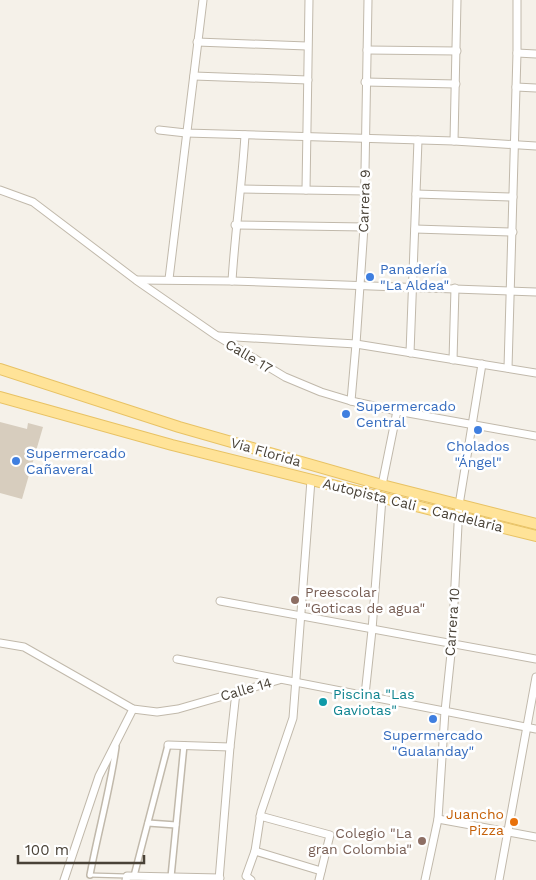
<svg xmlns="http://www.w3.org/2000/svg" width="536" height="880" font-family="'Work Sans',sans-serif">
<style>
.building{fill:#d7cdbe}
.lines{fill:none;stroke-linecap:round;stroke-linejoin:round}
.service-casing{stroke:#c1b9ab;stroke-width:5.5}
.pedestrian-casing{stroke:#c1b9ab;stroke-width:8}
.minor-casing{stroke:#c1b9ab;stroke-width:9}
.primary-casing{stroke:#e8c264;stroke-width:12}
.service{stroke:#fff;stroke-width:3}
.pedestrian{stroke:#fff;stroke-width:5}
.minor{stroke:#fff;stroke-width:7}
.primary{stroke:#ffe398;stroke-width:10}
.shop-dot{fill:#3f7fe0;stroke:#fff;stroke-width:2}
.education-dot{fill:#8d6e63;stroke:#fff;stroke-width:2}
.culture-dot{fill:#0f9aa8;stroke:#fff;stroke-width:2}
.food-dot{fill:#e8710a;stroke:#fff;stroke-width:2}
.labels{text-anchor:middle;stroke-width:5;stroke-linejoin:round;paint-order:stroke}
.street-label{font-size:14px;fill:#494237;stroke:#fff}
.shop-label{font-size:14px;fill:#366cbe;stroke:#fff;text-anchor:start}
.education-label{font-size:14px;fill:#785e54;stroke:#fff;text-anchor:start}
.culture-label{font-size:14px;fill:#0d838f;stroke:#fff;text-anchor:start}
.food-label{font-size:14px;fill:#c56008;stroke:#fff;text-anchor:end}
</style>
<rect width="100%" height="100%" fill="#f5f1e9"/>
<path class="building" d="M0,422L27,429L28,423L43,427L22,499L0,493Z"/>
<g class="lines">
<g class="service-casing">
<path id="service" d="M90,875L126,876"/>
</g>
<g class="pedestrian-casing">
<g id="pedestrian">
<path d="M148,823L176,825"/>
<path d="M90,875C98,832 110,790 116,747"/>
<path d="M134,876L168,745"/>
<path d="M171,877L184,745"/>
</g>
</g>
<g class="minor-casing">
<g id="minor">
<path d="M197,42L307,46"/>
<path d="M367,50L457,51"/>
<path d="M517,53L536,54"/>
<path d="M194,76L308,80"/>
<path d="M365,82L456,84"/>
<path d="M516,87L536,88"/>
<path d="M159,130L186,133L454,141L536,146"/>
<path d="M454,141L457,0"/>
<path d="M241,189L365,191"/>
<path d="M0,190L33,202L136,280L217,336L285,377L321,392L351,401L397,411L536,436"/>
<path d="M306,190L309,0"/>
<path d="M416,194L513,197"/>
<path d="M235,225L364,227"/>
<path d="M415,229L513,232"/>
<path d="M169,279L203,0"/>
<path d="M137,280L232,281L536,292"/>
<path d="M232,281C235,232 242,184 245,135"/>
<path d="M219,336L356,344L536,373"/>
<path d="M410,353L418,140"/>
<path d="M453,360L455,288"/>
<path d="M508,368L517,53V0"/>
<path d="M351,401L356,344L364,227L368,0"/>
<path d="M382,485L397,411"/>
<path d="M220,601L536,659"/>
<path d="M0,643L24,647L133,709L157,712L178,709L279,680"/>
<path d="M177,659L536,729"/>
<path d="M365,695L372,630L382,498"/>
<path d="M168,745L230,747"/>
<path d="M260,816L330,835L319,880"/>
<path d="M438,819L536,837"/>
<path d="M255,851L321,871"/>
<path d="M64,880L99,776L133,709"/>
<path d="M126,880L127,876L220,878"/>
<path d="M219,880L230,747L236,692"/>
<path d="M251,880L246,876L255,851L261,812L293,718L311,480"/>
<path d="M425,880L438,819L445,711L452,644L459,505L482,364"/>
<path d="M499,880L536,677"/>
</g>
</g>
<g class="primary-casing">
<g id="primary">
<path d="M0,369L179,427L382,485L536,524"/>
<path d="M0,397L172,445L536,536"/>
</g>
</g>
<use href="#service" class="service"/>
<use href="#pedestrian" class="pedestrian"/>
<use href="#minor" class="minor"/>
<use href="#primary" class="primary"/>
</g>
<g class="shop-dot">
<circle cx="370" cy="277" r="5"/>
<circle cx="346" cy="414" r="5"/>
<circle cx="478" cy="430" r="5"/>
<circle cx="16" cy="461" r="5"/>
<circle cx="433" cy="719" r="5"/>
</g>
<g class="education-dot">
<circle cx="295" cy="600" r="5"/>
<circle cx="422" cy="841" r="5"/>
</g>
<circle class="culture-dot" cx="323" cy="702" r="5"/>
<circle class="food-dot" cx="514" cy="822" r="5"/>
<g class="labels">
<g class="street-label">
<text transform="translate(364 201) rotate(-88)" y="5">Carrera 9</text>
<text transform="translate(249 356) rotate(31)" y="5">Calle 17</text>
<text transform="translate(266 452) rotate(16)" y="5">Via Florida</text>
<text transform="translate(413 505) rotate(14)" y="5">Autopista Cali - Candelaria</text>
<text transform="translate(452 622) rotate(-86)" y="5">Carrera 10</text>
<text transform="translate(246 689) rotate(-16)" y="5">Calle 14</text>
</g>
<g class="shop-label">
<text x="380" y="274">Panadería<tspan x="380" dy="16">"La Aldea"</tspan></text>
<text x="356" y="411">Supermercado<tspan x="356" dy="16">Central</tspan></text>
<text x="478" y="451" text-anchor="middle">Cholados<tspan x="478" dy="16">"Ángel"</tspan></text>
<text x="26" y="458">Supermercado<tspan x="26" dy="16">Cañaveral</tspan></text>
<text x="433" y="740" text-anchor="middle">Supermercado<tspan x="433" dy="16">"Gualanday"</tspan></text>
</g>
<g class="education-label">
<text x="305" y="597">Preescolar<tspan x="305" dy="16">"Goticas de agua"</tspan></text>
<text x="412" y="838" text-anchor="end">Colegio "La<tspan x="412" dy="16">gran Colombia"</tspan></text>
</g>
<g class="culture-label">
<text x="333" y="699">Piscina "Las<tspan x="333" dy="16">Gaviotas"</tspan></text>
</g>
<g class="food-label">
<text x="504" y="819">Juancho<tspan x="504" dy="16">Pizza</tspan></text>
</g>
</g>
<path d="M18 855v8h126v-8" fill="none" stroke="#494237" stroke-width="2.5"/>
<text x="25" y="855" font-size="15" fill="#494237" stroke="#ffffff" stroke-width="4" paint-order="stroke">100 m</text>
</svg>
